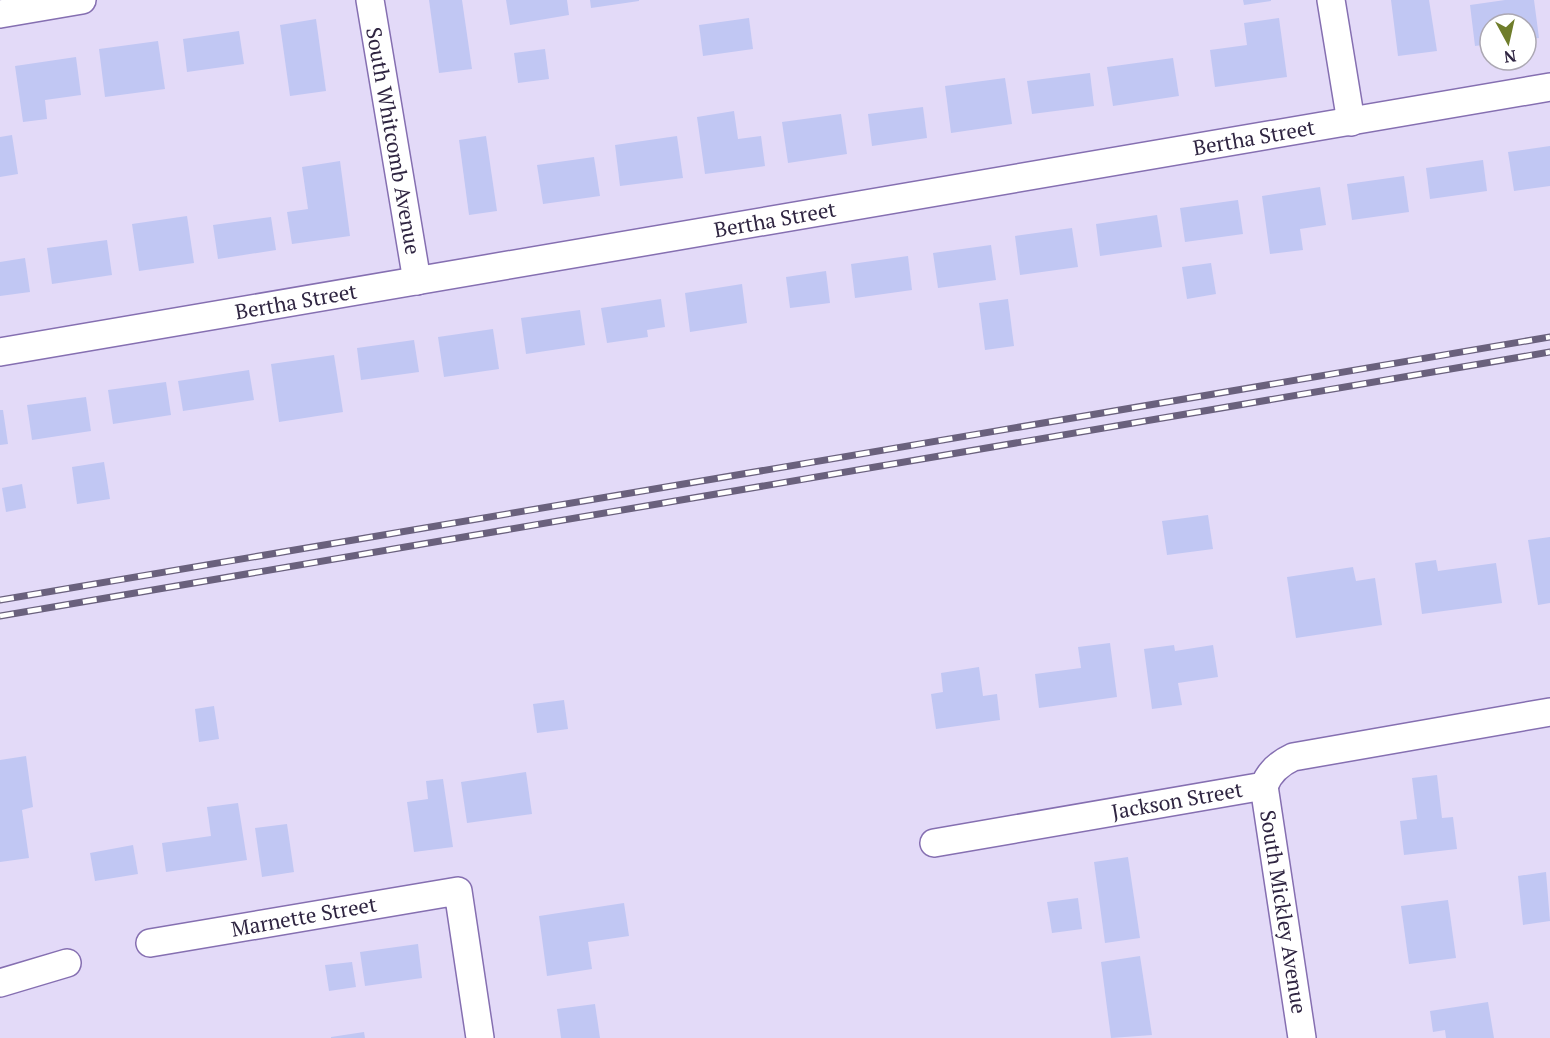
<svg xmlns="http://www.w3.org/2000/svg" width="1550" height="1038" font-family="'PT Serif',serif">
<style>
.building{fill:#c1c7f3}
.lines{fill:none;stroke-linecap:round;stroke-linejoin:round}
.minor-casing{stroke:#856fb1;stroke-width:30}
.minor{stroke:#fff;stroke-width:27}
.rail-casing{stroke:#6a617d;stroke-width:7}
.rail{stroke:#fff;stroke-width:4.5;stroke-dasharray:14;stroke-linecap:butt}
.labels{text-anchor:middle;stroke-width:4.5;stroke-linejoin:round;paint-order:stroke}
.street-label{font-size:21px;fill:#2f2541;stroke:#fff}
</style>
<rect width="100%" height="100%" fill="#e3daf8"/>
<g class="building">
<path d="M429,0H462L472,69L439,73Z"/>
<path d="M506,0H567L569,15L510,25Z"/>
<path d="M590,0H639V1L591,8Z"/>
<path d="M1243,0H1271V1L1244,5Z"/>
<path d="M1391,0H1429L1437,51L1398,56Z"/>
<path d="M1505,0H1534L1539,38L1526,39V24H1490V44L1475,46L1470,5Z"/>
<path d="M749,18L753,49L703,56L699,25Z"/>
<path d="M1279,18L1287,77L1215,87L1210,50L1247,45L1244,23Z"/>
<path d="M316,19L326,91L290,96L280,25Z"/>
<path d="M239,31L244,64L187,72L183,39Z"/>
<path d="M158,41L165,89L105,97L99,49Z"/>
<path d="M545,49L549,79L518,83L514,53Z"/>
<path d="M76,57L81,95L45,100L47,119L23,122L15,66Z"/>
<path d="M1173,58L1179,96L1113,106L1107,67Z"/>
<path d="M1090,73L1094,106L1032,114L1027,81Z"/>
<path d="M1005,78L1012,124L951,133L945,86Z"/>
<path d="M923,107L927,138L872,146L868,114Z"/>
<path d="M734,111L738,139L761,136L765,166L705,174L697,117Z"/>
<path d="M841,114L847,154L788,163L782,122Z"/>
<path d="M12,135L18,174L0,177V137Z"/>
<path d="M486,136L497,211L469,215L459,140Z"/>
<path d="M677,136L683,178L620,186L615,145Z"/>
<path d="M1550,146V186L1514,191L1508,152Z"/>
<path d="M594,157L600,196L543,204L537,165Z"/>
<path d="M1483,160L1487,191L1430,199L1426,168Z"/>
<path d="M340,161L350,236L292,244L287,212L308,209L302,167Z"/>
<path d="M1404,176L1409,212L1352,220L1347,184Z"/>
<path d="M1320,187L1326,225L1300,229L1303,250L1270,254L1262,196Z"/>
<path d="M1238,200L1243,234L1185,242L1180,208Z"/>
<path d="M1157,215L1162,247L1100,256L1096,224Z"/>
<path d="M187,216L194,263L139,271L132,224Z"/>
<path d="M271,217L276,250L218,259L213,225Z"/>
<path d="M1072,228L1078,267L1020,275L1015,236Z"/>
<path d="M107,240L112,275L52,284L47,248Z"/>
<path d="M991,245L996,280L938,288L933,253Z"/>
<path d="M908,256L912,290L855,298L851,264Z"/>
<path d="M25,258L30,292L0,296V262Z"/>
<path d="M1211,263L1216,294L1187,299L1182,267Z"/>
<path d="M826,271L830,303L790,308L786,277Z"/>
<path d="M742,284L747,323L690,332L685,293Z"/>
<path d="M661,299L665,327L647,330L648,337L607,343L601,308Z"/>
<path d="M1008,299L1014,346L985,350L979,303Z"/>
<path d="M580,310L585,345L526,354L521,318Z"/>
<path d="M493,329L499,369L444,377L438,337Z"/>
<path d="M414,340L419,372L361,380L357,348Z"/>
<path d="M334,355L343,412L279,422L271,364Z"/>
<path d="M249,370L254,400L183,411L178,381Z"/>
<path d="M166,382L171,415L113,424L108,390Z"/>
<path d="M86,397L91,431L32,440L27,405Z"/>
<path d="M0,410H3L8,444L0,445Z"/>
<path d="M104,462L110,499L77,504L72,467Z"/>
<path d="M22,484L26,508L6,512L2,488Z"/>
<path d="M1208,515L1213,549L1167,555L1162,521Z"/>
<path d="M1550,537V603L1538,605L1528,540Z"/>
<path d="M1436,560L1438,571L1496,563L1502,603L1422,614L1415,563Z"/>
<path d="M1353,567L1356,581L1375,578L1382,625L1296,638L1287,577Z"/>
<path d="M1110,643L1117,697L1039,708L1035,674L1081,668L1078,647Z"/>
<path d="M1174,645L1175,651L1213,645L1218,677L1178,683L1182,705L1152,709L1144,649Z"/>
<path d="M979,667L983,696L997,694L1000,720L936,729L931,694L943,692L941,673Z"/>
<path d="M564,700L568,729L537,733L533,704Z"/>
<path d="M214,706L219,739L199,742L195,709Z"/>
<path d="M26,756L33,807L22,810L29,858L0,862V760Z"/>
<path d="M526,772L532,814L467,823L461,782Z"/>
<path d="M1437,775L1442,818L1453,817L1457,849L1404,855L1400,821L1417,819L1412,778Z"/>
<path d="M443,779L453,847L414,852L407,802L428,799L426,781Z"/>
<path d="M238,803L247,860L166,872L162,843L211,836L207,807Z"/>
<path d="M287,824L294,872L262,877L255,828Z"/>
<path d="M133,845L138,874L95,881L90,853Z"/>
<path d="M1128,857L1140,938L1105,943L1094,862Z"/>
<path d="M1546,872L1550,921L1523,925L1518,876Z"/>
<path d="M1078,898L1082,929L1052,933L1047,902Z"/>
<path d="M1448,900L1456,958L1409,964L1401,906Z"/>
<path d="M624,903L629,936L588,942L592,969L547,976L539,916Z"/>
<path d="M418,944L422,978L365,986L360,952Z"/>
<path d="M1140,956L1152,1035L1111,1038L1101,962Z"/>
<path d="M352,962L356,987L329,991L325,965Z"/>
<path d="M1488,1002L1494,1038H1446L1445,1030L1433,1032L1430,1011Z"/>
<path d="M595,1004L600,1038H561L557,1009Z"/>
<path d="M364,1032L365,1038H331V1037Z"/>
</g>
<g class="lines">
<g class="minor-casing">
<g id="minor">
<path d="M370,0L417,281"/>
<path d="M1331,0L1351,122"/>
<path d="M0,14L82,0"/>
<path d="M0,352L1550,87"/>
<path d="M1264,786L1302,1038"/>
<path d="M934,843L1264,786C1269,773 1280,763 1293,757L1550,712"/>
<path d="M150,943L458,891L480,1038"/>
<path d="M0,983L67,963"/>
</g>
</g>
<use href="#minor" class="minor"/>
<g class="rail-casing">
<g id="rail">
<path d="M0,600L1550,337"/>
<path d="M0,616L1550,352"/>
</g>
</g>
<use href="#rail" class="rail"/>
</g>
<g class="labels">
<g class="street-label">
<text transform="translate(1254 138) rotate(-10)" y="7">Bertha Street</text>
<text transform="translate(393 141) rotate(80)" y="7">South Whitcomb Avenue</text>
<text transform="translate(775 220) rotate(-10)" y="7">Bertha Street</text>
<text transform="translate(296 302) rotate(-10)" y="7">Bertha Street</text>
<text transform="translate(1177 801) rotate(-10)" y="7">Jackson Street</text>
<text transform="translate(1283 912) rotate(81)" y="7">South Mickley Avenue</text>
<text transform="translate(304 917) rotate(-10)" y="7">Marnette Street</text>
</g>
</g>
<g transform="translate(1508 42) rotate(172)"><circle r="28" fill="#ffffff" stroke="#aca8b3" stroke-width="1.5"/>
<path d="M0-4.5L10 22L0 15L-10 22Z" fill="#6f7d2b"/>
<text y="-9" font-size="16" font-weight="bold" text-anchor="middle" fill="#2f2541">N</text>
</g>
</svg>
